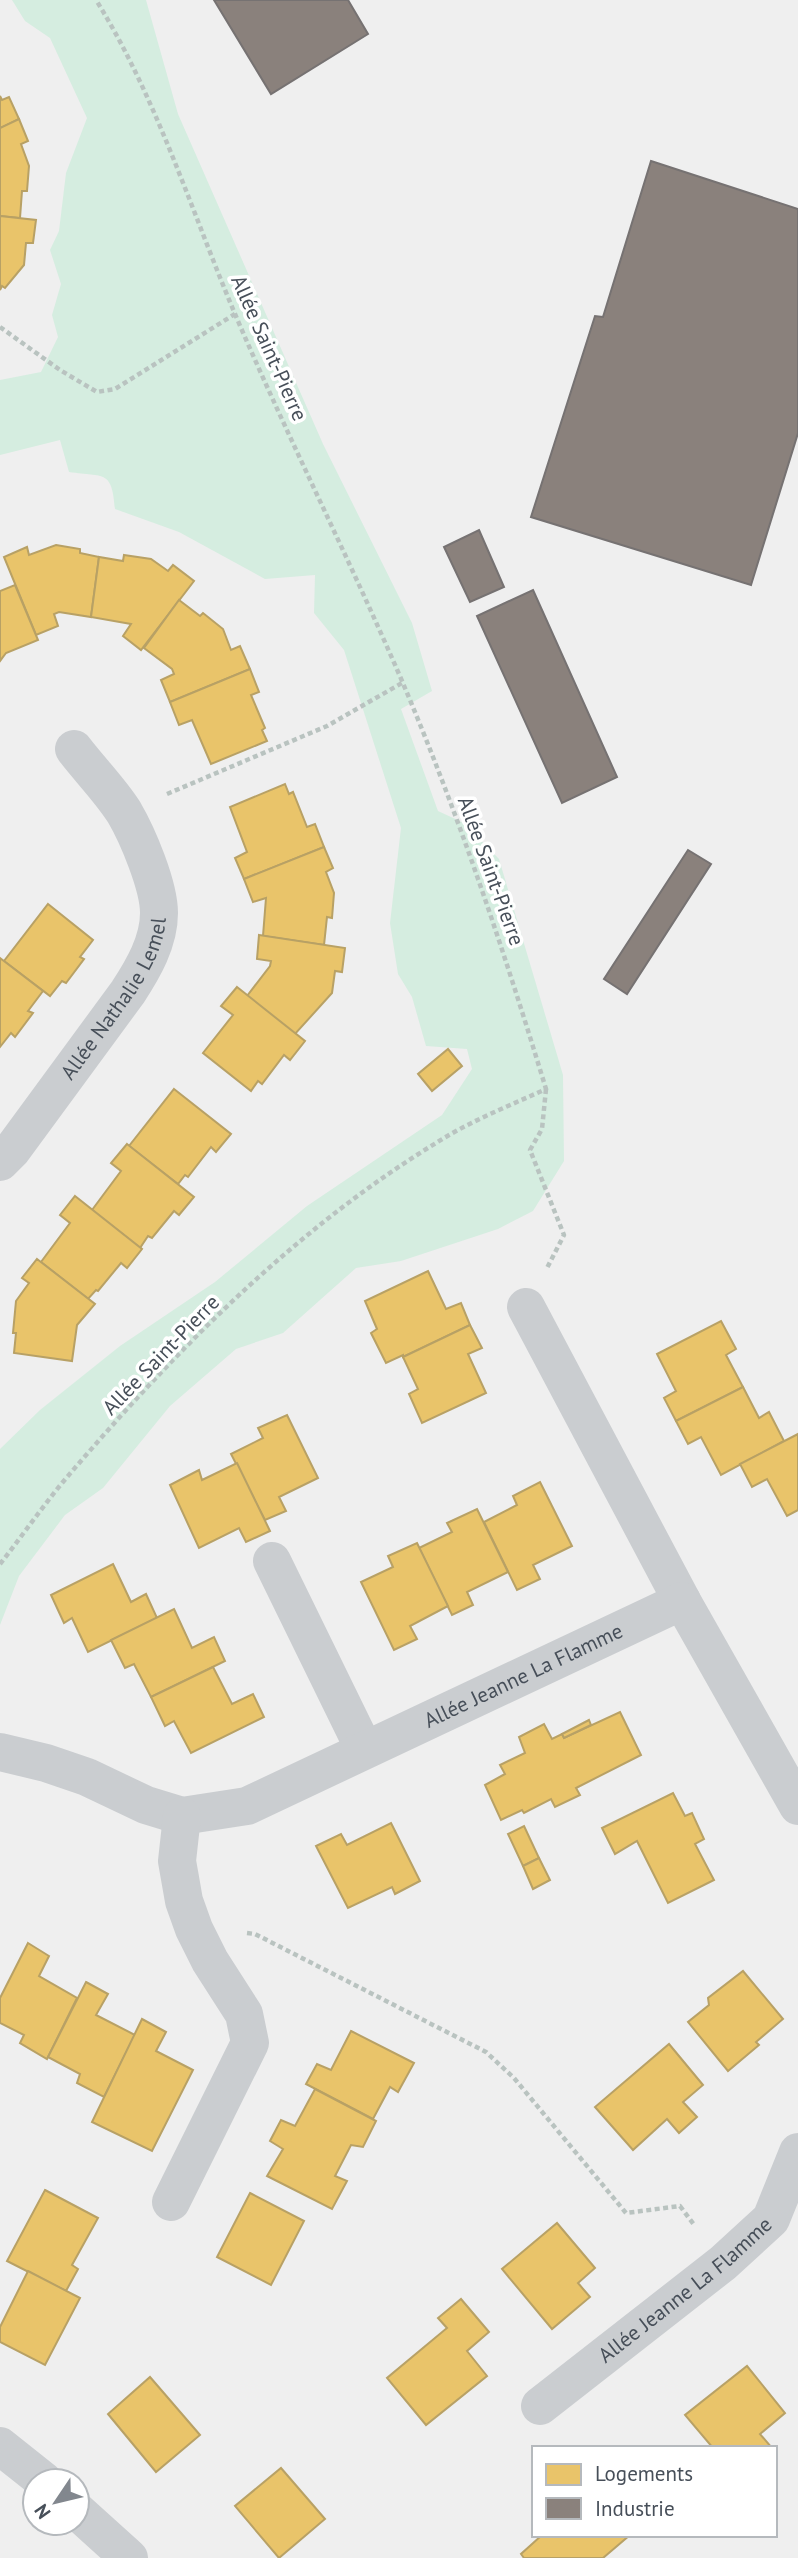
<svg xmlns="http://www.w3.org/2000/svg" width="798" height="2558" font-family="'PT Sans',sans-serif">
<style>
.green{fill:#d5ede0}
.homes{fill:#e9c46a;stroke:#b8a165;stroke-width:2}
.industry{fill:#8a817c;stroke:#767272;stroke-width:2}
.lines{fill:none;stroke-linecap:round;stroke-linejoin:round}
.path{stroke:#b9c3c0;stroke-width:4.5;stroke-dasharray:5 3.5;stroke-linecap:butt}
.street{stroke:#cacdd0;stroke-width:38}
.labels{text-anchor:middle;stroke-width:7;stroke-linejoin:round;paint-order:stroke}
.street-label{font-size:21px;fill:#474f59;stroke:#fff}
</style>
<rect width="100%" height="100%" fill="#efefef"/>
<path class="green" d="M12,0H146L178,114L323,444L412,623L432,691L401,709L438,811L464,823L499,859L563,1075L564,1161L533,1211L498,1229L401,1261L356,1268L283,1333L236,1349L170,1406L103,1488L65,1515L19,1576L0,1625V1449L40,1410L120,1346L215,1282L307,1206L442,1115L472,1069L467,1049L426,1046L412,997L398,974L390,923L401,828L344,650L314,613L315,575L265,579L179,532L115,509C112,470 105,477 69,472L60,440L0,455V380L41,372L58,337L52,315L61,284L50,250L59,231L66,173L87,118L50,38L25,21Z"/>
<g class="homes">
<path d="M0,96L2,100L9,97L19,119L0,128Z"/>
<path d="M19,119L28,141L21,144L29,166L27,191H22L20,218L0,216V128Z"/>
<path d="M0,216L36,220L33,243H26L24,265L5,288L2,286L0,290Z"/>
<path d="M56,545L80,549V553L99,557L91,617L59,612L54,614L58,626L36,635L4,557L27,547L29,555Z"/>
<path d="M124,555L151,559L168,571L173,565L194,581L141,650L123,636L131,624L91,617L99,557L123,561Z"/>
<path d="M15,585L38,640L6,653L0,661V591Z"/>
<path d="M179,600L200,616L203,613L223,629L231,650L240,646L250,669L170,702L161,680L174,674L172,669L144,648Z"/>
<path d="M250,669L259,692L251,695L265,728L262,730L267,741L211,764L192,720L179,725L170,702Z"/>
<path d="M285,784L289,794L293,792L307,827L315,824L324,847L244,879L235,858L247,852L230,807Z"/>
<path d="M324,847L333,868L326,872L334,893L332,918L327,917L324,945L263,936L266,898L253,902L244,879Z"/>
<path d="M48,904L93,940L80,957L84,959L66,983L62,981L50,996L4,961Z"/>
<path d="M259,935L345,948L342,972L335,971L332,993L295,1034L247,996L270,966L271,961L257,959Z"/>
<path d="M0,958L43,991L28,1011L33,1013L15,1037L11,1033L0,1047Z"/>
<path d="M237,987L305,1041L290,1060L284,1055L262,1084L258,1081L251,1091L203,1053L233,1015L221,1006Z"/>
<path d="M448,1049L462,1066L432,1091L418,1074Z"/>
<path d="M174,1089L231,1134L216,1152L211,1147L188,1177L185,1175L178,1184L129,1146Z"/>
<path d="M127,1144L194,1197L179,1215L174,1211L152,1238L148,1236L140,1248L92,1210L121,1171L111,1163Z"/>
<path d="M75,1196L142,1249L127,1268L121,1263L98,1291L96,1290L88,1299L41,1262L70,1223L60,1215Z"/>
<path d="M37,1259L95,1304L77,1325L72,1361L14,1353L16,1333H13L16,1301L29,1283L22,1278Z"/>
<path d="M428,1271L446,1309L461,1303L470,1325L403,1357V1355L386,1363L371,1333L377,1329L365,1301Z"/>
<path d="M721,1321L736,1349L726,1355L743,1387L676,1421L664,1398L676,1391L657,1354Z"/>
<path d="M470,1325L482,1348L468,1354L486,1393L422,1423L409,1394L418,1389L403,1357Z"/>
<path d="M743,1387L759,1418L769,1412L784,1441L721,1475L701,1437L688,1444L676,1421Z"/>
<path d="M287,1415L318,1478L279,1497L286,1511L265,1520L231,1454L263,1438L258,1428Z"/>
<path d="M798,1434V1510L787,1516L767,1479L752,1487L740,1464Z"/>
<path d="M237,1463L270,1531L246,1542L239,1528L199,1548L170,1485L199,1470L202,1480Z"/>
<path d="M540,1482L572,1546L533,1565L540,1579L517,1590L484,1522L517,1505L513,1496Z"/>
<path d="M477,1509L508,1572L467,1592L473,1605L452,1615L419,1548L452,1532L447,1523Z"/>
<path d="M417,1543L448,1606L410,1626L417,1639L394,1650L361,1582L393,1567L388,1556Z"/>
<path d="M113,1564L131,1602L146,1594L157,1618L88,1652L72,1618L64,1623L51,1595Z"/>
<path d="M174,1609L192,1648L214,1637L225,1661L151,1697L134,1664L125,1668L111,1640Z"/>
<path d="M213,1667L232,1704L253,1694L264,1717L191,1753L174,1721L165,1726L151,1697Z"/>
<path d="M620,1712L641,1755L576,1788L580,1795L555,1807L551,1799L524,1813L522,1810L501,1820L485,1785L505,1774L500,1765L525,1753L519,1737L544,1724L552,1739L562,1734L564,1738Z"/>
<path d="M589,1720L591,1725L564,1738L562,1734Z"/>
<path d="M673,1793L685,1816L692,1813L704,1839L695,1844L714,1880L668,1903L637,1841L615,1854L602,1828Z"/>
<path d="M391,1823L420,1881L395,1894L392,1887L348,1908L316,1846L341,1834L347,1845Z"/>
<path d="M524,1826L539,1858L523,1866L508,1834Z"/>
<path d="M539,1858L550,1880L533,1889L523,1866Z"/>
<path d="M28,1943L49,1956L39,1976L77,1998L47,2059L20,2043L24,2035L0,2023V1998Z"/>
<path d="M743,1971L783,2019L756,2042L759,2045L728,2071L688,2022L709,2005L708,1998Z"/>
<path d="M86,1982L108,1994L96,2015L135,2035L104,2097L77,2083L80,2074L48,2057Z"/>
<path d="M142,2019L166,2032L156,2051L193,2070L152,2151L92,2122Z"/>
<path d="M351,2031L414,2063L398,2092L390,2087L373,2119L306,2084L317,2064L331,2070Z"/>
<path d="M669,2044L703,2085L683,2102L697,2117L679,2133L667,2119L633,2150L595,2107Z"/>
<path d="M315,2089L376,2121L363,2147L351,2145L335,2176L347,2181L332,2209L267,2176L283,2149L270,2141L281,2120L295,2126Z"/>
<path d="M45,2190L98,2218L72,2265L78,2269L66,2291L7,2261Z"/>
<path d="M250,2193L304,2221L271,2285L217,2257Z"/>
<path d="M557,2223L595,2268L578,2283L590,2297L552,2329L502,2269Z"/>
<path d="M28,2271L80,2298L45,2365L0,2342V2327Z"/>
<path d="M461,2299L489,2332L467,2351L487,2376L426,2425L387,2378L447,2328L438,2318Z"/>
<path d="M747,2366L785,2413L760,2434L772,2448H713L685,2415Z"/>
<path d="M150,2377L200,2435L156,2472L108,2414Z"/>
<path d="M281,2468L325,2519L279,2558L235,2506Z"/>
<path d="M542,2535H630L603,2558H524L521,2554Z"/>
</g>
<g class="industry">
<path d="M214,0H348L368,34L271,94Z"/>
<path d="M651,161L798,209V433L751,585L531,517L595,316L603,317Z"/>
<path d="M479,530L504,587L470,602L444,547Z"/>
<path d="M533,590L617,777L562,803L477,616Z"/>
<path d="M688,850L711,864L627,994L604,979Z"/>
</g>
<g class="lines">
<g class="path">
<path d="M0,327L60,370L97,392L115,389L235,314"/>
<path d="M167,794L327,726L402,683"/>
<path d="M546,1089L542,1129L530,1150L564,1235L546,1270"/>
<path d="M0,1564C23,1535 44,1504 68,1476C175,1351 295,1229 436,1143C470,1121 509,1106 546,1089C504,951 459,815 402,681C349,558 288,438 235,314C191,210 156,96 96,0"/>
<path d="M247,1933L255,1934L486,2052L514,2078L626,2213L680,2206L695,2226"/>
</g>
<g class="street">
<path id="s1" d="M0,1162L12,1150L128,992C143,969 159,942 159,913C159,886 138,836 124,812C110,790 90,770 74,749"/>
<path d="M526,1307L682,1601"/>
<path d="M272,1561L364,1749"/>
<path id="s2" d="M0,1752L46,1763L87,1777L146,1805L182,1816L247,1806L682,1601L798,1806"/>
<path d="M171,2202L250,2043L244,2014L210,1961L194,1929L184,1901L177,1861L182,1816"/>
<path id="s3" d="M540,2406L723,2263L771,2219L798,2152"/>
<path d="M0,2446L44,2481"/>
<path d="M77,2511L129,2558"/>
</g>
</g>
<g class="labels">
<g class="street-label">
<text transform="translate(269 348) rotate(66)" y="7">Allée Saint-Pierre</text>
<text transform="translate(491 871) rotate(70)" y="7">Allée Saint-Pierre</text>
<text dy="7" stroke="none"><textPath href="#s1" startOffset="201">Allée Nathalie Lemel</textPath></text>
<text transform="translate(161 1355) rotate(-46)" y="7">Allée Saint-Pierre</text>
<text dy="7" stroke="none"><textPath href="#s2" startOffset="565">Allée Jeanne La Flamme</textPath></text>
<text dy="7" stroke="none"><textPath href="#s3" startOffset="186">Allée Jeanne La Flamme</textPath></text>
</g>
</g>
<rect x="532" y="2446" width="245" height="91" fill="#ffffff" stroke="#b5b9bd" stroke-width="2"/>
<rect x="546" y="2464" width="35" height="21" fill="#e9c46a" stroke="#b5b9bd" stroke-width="2"/>
<text x="595" y="2481" font-size="21" fill="#474f59">Logements</text>
<rect x="546" y="2498" width="35" height="21" fill="#8a817c" stroke="#b5b9bd" stroke-width="2"/>
<text x="595" y="2516" font-size="21" fill="#474f59">Industrie</text>
<g transform="translate(56 2502) rotate(235)"><circle r="33" fill="#ffffff" stroke="#b5b9bd" stroke-width="2"/>
<path d="M0-5L12 26L0 18L-12 26Z" fill="#82878e"/>
<text y="-10" font-size="19" font-weight="bold" text-anchor="middle" fill="#474f59">N</text>
</g>
</svg>
